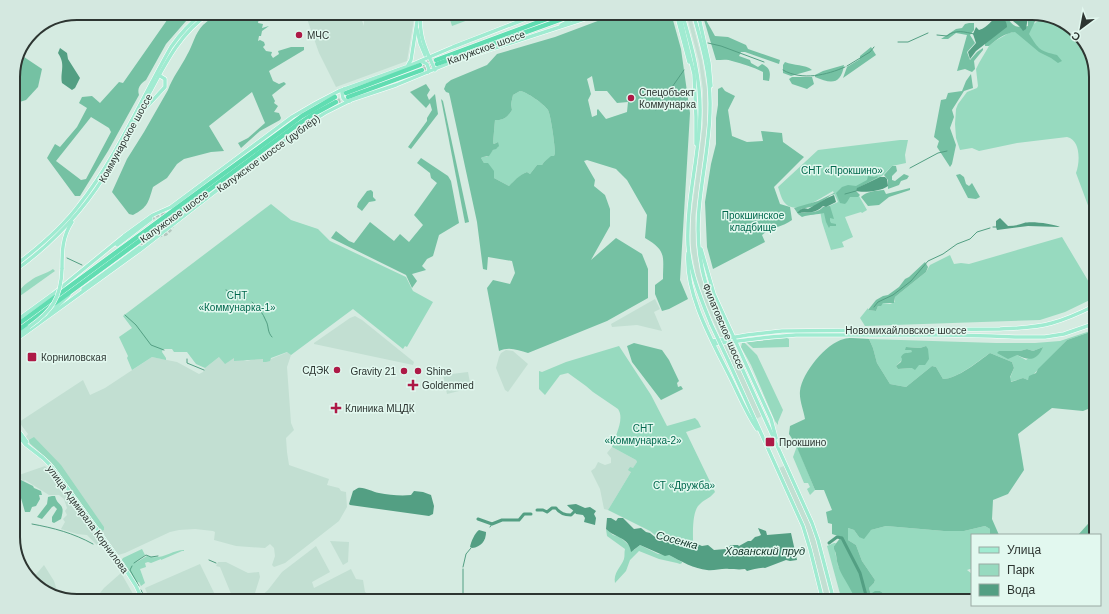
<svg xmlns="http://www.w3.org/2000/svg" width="1109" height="614" font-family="Helvetica,sans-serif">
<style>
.built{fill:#c2dfd2}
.green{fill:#97dabf;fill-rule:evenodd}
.forest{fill:#75c1a3;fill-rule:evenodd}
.water{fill:#539f83}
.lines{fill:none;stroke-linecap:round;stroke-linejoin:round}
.stream{stroke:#539f83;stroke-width:1}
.river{stroke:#539f83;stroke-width:3}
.major-tunnel{stroke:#b3c7be;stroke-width:3.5;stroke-dasharray:3.5 2;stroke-linecap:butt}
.highway-tunnel{stroke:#b3c7be;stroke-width:4.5;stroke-dasharray:4.5 2;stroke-linecap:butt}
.major-casing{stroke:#fff;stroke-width:4.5}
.highway-casing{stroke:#fff;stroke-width:5.5}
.major{stroke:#a0ebd1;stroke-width:3.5}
.highway{stroke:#61ddb2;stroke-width:4.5}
.major-bridge-casing{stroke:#fff;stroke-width:4.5;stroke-linecap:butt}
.major-bridge{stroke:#a0ebd1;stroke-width:3.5}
.poi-dot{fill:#ad1946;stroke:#e2f8ef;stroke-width:1.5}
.labels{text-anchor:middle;stroke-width:3;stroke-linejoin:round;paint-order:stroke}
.poi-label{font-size:10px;fill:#2d3531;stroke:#e2f8ef;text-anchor:start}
.street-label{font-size:10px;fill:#2d3531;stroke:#e2f8ef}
.park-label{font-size:10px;fill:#00684d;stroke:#e2f8ef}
.water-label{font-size:11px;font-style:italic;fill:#123529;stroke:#e2f8ef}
.rim{fill:none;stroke:#2d3531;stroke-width:2}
</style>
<rect width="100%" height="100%" fill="#d5ebe1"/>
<g class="built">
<path d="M305,13H359L364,26V20L368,17V13H415L407,61L336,87L319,53Z"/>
<path d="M686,13H690L702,60L707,90V125L695,218L696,247L700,273L709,302L762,416L756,419L706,304L696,275L691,248V218L703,124V90L699,61Z"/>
<path d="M655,299L660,309L654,312L662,331L637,325L612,327L611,324Z"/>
<path d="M355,316L362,320L414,362L413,365L314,344V343L350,318Z"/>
<path d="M506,350L513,351L528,364L508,392L505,390L496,368L499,357L501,353Z"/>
<path d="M288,352L291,355L287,367L291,423L294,430L286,438L287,452L289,465L329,479L327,485L339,488L341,491L346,492L347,507L339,521L285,563L274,567L272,565L275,556L274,548L270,544L265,548L236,546L214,540L215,532L213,531L195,529L179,530L170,532L125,553L118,555L54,465L25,438L28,434L19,422L83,380L90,395L105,388L152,357L177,362L199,374L203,372L205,368L219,357H234L247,361L254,359H271Z"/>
<path d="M468,372L471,388L447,394L443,375Z"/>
<path d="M612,447L636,460L637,462L608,510L604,509L600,489L591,471L595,468L598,462L605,465L611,463V458L607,453Z"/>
<path d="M45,466L101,542L102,543L97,545L87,535L77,534L61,529L65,522L63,519L67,515L65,511L67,508L64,499L59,495H49L25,480L24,481L16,476Z"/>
<path d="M784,466L813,531L831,601H826L808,533L779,468Z"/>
<path d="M330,541L349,542L348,562L343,565Z"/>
<path d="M316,546L330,572L312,582L314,588L351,569L356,579L363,580L365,592L370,596L372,601H256L268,590L282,572Z"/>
<path d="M218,562H226L248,573L259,572L260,577L255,593L246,601H234L220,567L216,566Z"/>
<path d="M200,564L218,601H150L145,588Z"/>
<path d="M44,565L54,581L59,596L45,592L32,579Z"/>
<path d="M121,573L137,601H100L99,598L100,593L104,588Z"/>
</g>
<g class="green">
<path d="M448,13H465L468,20L452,26Z"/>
<path d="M1040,15L1064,22L1087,45L1096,73V227L1076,173C1080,163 1081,140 1067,137L1017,143L979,151L972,148L960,150L956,138L955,124L956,109L958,104L967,92L977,88L978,86L976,69L979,63L989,46L995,41L1009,33L1026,29L1038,21Z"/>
<path d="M520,91C527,92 544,104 548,110C551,116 555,146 555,153L554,156H552L544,162L542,165H537L530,174L527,172C519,175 514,182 509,186L494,178V173L484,163L481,158L483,157H487L493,150L498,147V142L494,144L493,143L495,120C503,121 508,117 512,110L511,104L513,95Z"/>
<path d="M900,140H908L905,155L906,163L892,166L882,176L855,189L867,210L862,213L861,212L845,217L853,237L842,242L844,247L831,250L822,222L820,210L838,202L833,191C822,197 795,217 784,202C781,198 780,192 778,187L818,150Z"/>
<path d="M271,204L291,220L318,229L330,241L406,277L413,291L433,302L407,347L405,346L403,349L353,309L291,355L287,352L271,358L270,361L266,362H263V359L234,361V358L225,364L219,357L205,368L196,364L187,352H174L172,349H163L162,352L166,358V360L152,357L132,370L127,358L128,356L119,337L132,328L123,316Z"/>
<path d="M1062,237L1096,294V297L1065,312L1040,320L865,326L860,318L868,308V310L876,311L878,306L883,303L890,304L895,302V297L926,272L930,265L950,255L954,264L961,263L969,264Z"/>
<path d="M53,269L55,271L13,301C16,294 23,285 30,281C37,275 46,274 53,269Z"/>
<path d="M1096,329V330L1067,340L1028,380L1023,378L1010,382V378L1014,368L1012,362L990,353C978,361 957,379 943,379L936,367L932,366L906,387L890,384L877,363L873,348L869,339L996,343H1035L1060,341ZM926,346L927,353L912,368L898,369L896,366L909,353H913L911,350L906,347L920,348ZM1043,347L1026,360L1017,355L999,351H1020L1027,349L1033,351Z"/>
<path d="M787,338L789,339V347L753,348L746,342Z"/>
<path d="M744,342L757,355L783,410L778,422V425L775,421L751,365L741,347L742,343Z"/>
<path d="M619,346L651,395L667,426L695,418L698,421L701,427L686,432L715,492C708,500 706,498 700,504C692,510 693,532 693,542L655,535L650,531L608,510L631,472L628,470L630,467L633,468L637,462L636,460L612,447C615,436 625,419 618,409L593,392L586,386L568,373L560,375L545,395L539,389V371L542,372L566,362Z"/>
<path d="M34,437L61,465L104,527V530L101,531L51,462L27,441Z"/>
<path d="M797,446L815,490L810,495L807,489L810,487L808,483H804L793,457Z"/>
<path d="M886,526L944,531H964L985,526L990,529V535H972V570L970,569L967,570L972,574V601H935L922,594L886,595L880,591L873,595L871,600L869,597L871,595L869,588L874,583L875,580L862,561L856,545L848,540V528L854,530L859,537L871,530Z"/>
<path d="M606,529L613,535L620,537L634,550L640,545L658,554L669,555L682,562V563L680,564L677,563L659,559L639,551L630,560L626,571L615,583C613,573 621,567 624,559C625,555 624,553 625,549L607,536Z"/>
<path d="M834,543H836L834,546L838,566L851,587L854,597L842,601L827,546Z"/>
<path d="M142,549L145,555L135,563L147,556C162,561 171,550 184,550V551H182L161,560V559L151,563L148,562L145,563L146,567L140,569L145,583L141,586L139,582L137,583L138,586L121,561L123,558Z"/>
</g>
<g class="forest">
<path d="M172,13H193L166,44L146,80C140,84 137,88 139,95L108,151L80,196H75L47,158L55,144L60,147L77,127L87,108L79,103L82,97L92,96L100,103L119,82L123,83ZM91,117L109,128L111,132L86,179L81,180L56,161Z"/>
<path d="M222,13H260L258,23L263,24L262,28L269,26L262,31L261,36H259L258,41L260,40L264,42L265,45L263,47L266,51L272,52L271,55L273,58L279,54L278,51L291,47H304V50L269,71L273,81L279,84L284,82L286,84L272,95L275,101L274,103L278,106L274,112L279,113L281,118L280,120L260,131L241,148L238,143L248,138L265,123L252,92L209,126L224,151L211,152L184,159L177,164L167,178L153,187C148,203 148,207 133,215L129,214L112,192L127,159L144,132L168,90C172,78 181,67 187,55C193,45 195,33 203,25C208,20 215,16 222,13Z"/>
<path d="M619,13H671L681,49L690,113L680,280L688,299L669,309L662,311L655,294V285L663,279C663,256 667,251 645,238L647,215L627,180L616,169L587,160L584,161L595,180L594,186L605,195L610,209V226L591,260L616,238L642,254L648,269V298L607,321L528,353C518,350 509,346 499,351L487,288L493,280L510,284L515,273L512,261L488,257L487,270L483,269L477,222L450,97L449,93L446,92L444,89L446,84L451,80L487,65L497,54L555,37ZM592,76L595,91H607L617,103L628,102L627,112L606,119L598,109L597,110V115L592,117L588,100L591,94L587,79ZM520,91C527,92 544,104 548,110C551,116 555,146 555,153L554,156H551L544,162L542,165H537L530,174L527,172C519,175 514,181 509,186L494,178V171L488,163H484L481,158L483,157L489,156L493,150L496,149L499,146L498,142L494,144L493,143L495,120C503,121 508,117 512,110L511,104L513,95Z"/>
<path d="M702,13L715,36L728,37L746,45L748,49L780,60L779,64L745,52H741L739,56L750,60L751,63L758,67L762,64C770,68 771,72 769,81L763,80V72C753,67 743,64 732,61C728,59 721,60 716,60Z"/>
<path d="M997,13H1003C1013,24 1012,29 1028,26V13L1035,14L1034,15L1037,17L1029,34C1039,50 1040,51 1057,55L1062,61L1058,63L1051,58L1039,52L1015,32C1005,33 997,39 989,46H985V43L1000,17L995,18L992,16Z"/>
<path d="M969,23H974V30L970,35L975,43L967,52L970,60L977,52L983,48V50L974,61L975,69L972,72L965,69L957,71L967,35L956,33L948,39H941L956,29L962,28L965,24Z"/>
<path d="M871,47L876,55L843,78L847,67L860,59V56Z"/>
<path d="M21,55L42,69L38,87L26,100L13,104V73Z"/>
<path d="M785,62C794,66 805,64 812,70L791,76L783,73V65Z"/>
<path d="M844,65C841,85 831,84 815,77V75L823,71Z"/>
<path d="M971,74L973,88L964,91L952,110L954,117L950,128L956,145L952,164L950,167L937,147L939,141L934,137L941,100L946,99L948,93L962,91L966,81Z"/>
<path d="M792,77H812L814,84L807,89L792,84L789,79Z"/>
<path d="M426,84L430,90L427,95L429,100L435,94L438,114L411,149L408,147L427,121V118L432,110L430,103L426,108L410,92Z"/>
<path d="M722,87L725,91L735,96L728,110L732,136L747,142L763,141L761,131L782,133L783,142L804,157L774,187L780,204L790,207L792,220C783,227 771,227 762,235L765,242L713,269L707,247L705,202L711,164L716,144V118L718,105V89Z"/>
<path d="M441,99L443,101L469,222L465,223Z"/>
<path d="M421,158L448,176L451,181L459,223L439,235L433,256L427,259L422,266L426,270L412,274L417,281L412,288L406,275L331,238L336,231L349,241L354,243L370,222L394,241L400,234L409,242L423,225L414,215L437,183L431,178L430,173L417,163Z"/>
<path d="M892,166H896L897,171L892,176V180L895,181L904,174L909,176L907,179L901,181L899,185L888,189V180L884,175Z"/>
<path d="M960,174L964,177L966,184L969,186L972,183L980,197L976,199L968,198L956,175Z"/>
<path d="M868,176L874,177L877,176L878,177L858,188L856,191L860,195L858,197H850L847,202L845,204L840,203L836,193L842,187L848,185L856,186L867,180Z"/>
<path d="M910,188V190L889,197L879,205L868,206L861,197C867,191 875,191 884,190L886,194Z"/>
<path d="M371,190L373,192V197L376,200L375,201L369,202L362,211L357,207L358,203L367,191Z"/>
<path d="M834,193L835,194L831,195L815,206L801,209V213C810,212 818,213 823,207L830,206L834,219L830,218V221L831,223L836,224V226H830L829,228L826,222L824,213C817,215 810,214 802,217L798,214L794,208L818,201Z"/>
<path d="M925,262L928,267L926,272L895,297L894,303H883L881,306H878L876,311L868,310L876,300L883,296L888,295L899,287L905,279L909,277Z"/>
<path d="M1096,330V389L1088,409L1083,411L1052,408L1018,434L1024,470L1008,494L993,500L992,519L999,535H990V529L985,526L964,531H944L886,526L871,530L864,539L859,537L854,530L848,528V540L856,545L862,561L875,580L874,583L869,588L871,595L869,597L871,599L873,595L872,593L875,591H880L886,595L922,594L935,601H847L854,597C850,586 840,574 838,565C836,559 837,554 834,549V546L841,537L832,534V524L828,523L826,512L832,510L824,490H815L796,445L789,434L790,426L805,419C804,411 799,400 800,391C802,373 826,343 844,339C851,337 861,339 869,339L873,348L877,363L890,384L906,387L932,366L936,367L943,379C957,379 979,361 990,353L1012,362L1014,368L1010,377L1011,382L1023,378L1028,380L1029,376L1036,373L1038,369L1067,340Z"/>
<path d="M634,343L662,350L669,360L679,381L677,383L678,387L681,386L683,389L661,400L632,362L627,346Z"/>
<path d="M926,346L928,349L929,359L925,365H919L915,370L912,368L898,369L896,366L901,362L902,359L901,357C904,351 908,354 912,352L911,350H905L906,347L920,348Z"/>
<path d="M1043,347C1037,361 1029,361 1017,355L1008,359L997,353L999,351H1020L1027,349L1033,351Z"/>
<path d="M15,477L33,486L34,488L41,491L42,495H39L40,499L36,506L32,507L30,512H25Z"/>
<path d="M52,496H55C58,508 66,502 61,519L54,523L52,522V517L57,509L54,506L52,507L42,519L37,517L47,504L48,497Z"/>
<path d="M1096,515V535H1078Z"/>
</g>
<g class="water">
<path d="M1004,13H1027L1028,17L1026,29L1023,31C1018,23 1010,20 1004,13Z"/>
<path d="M1000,15C1004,18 1007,22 1007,27L976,51L970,59L968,52L976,43L973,34L976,27L979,30C989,27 991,19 1000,15Z"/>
<path d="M60,48L67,53L68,59L80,78L75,88L72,90L62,83C60,71 66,65 58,53Z"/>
<path d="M880,177H885L887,179L888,186C882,191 863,193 856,191L857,188Z"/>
<path d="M834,195L836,202L826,207L823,206C816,214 807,212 797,213C801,209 803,207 808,209L827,198Z"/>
<path d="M1000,218L1008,226C1014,226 1019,225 1024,223C1032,221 1053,224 1060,227L1028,226L997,230L996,227V221Z"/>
<path d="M358,488C365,487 372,492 379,493C389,495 401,496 411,495L414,491L423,492L431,495L434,506L433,514L429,516L350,505L349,504L353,491Z"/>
<path d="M576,504L585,508L590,507L596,511L594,514L596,518L595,525L584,522L585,518L583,515L576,514C574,510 570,509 567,505Z"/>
<path d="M607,518H611L616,521L618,518H623L634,529L641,528L646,532L650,533L655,537L679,541L690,546L695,543L702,546L708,545L714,550L726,549L731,545H738L739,546L748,541H751L755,537L759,536L761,535L758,528L766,531L767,535L791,533L797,560L790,561L786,560L765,568C760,567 752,570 747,571L745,569C738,570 735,569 729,569C722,568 714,571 707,570C695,569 680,561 669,555L665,556L640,545L631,552C629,537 615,538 606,529Z"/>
<path d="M479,530L486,532C486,541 481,547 472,548L470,547C471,541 475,533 479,530Z"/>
</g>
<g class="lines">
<g class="stream">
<path d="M937,35L947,36C955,29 965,32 974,34"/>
<path d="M898,42H908L928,33"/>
<path d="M708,43L721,46L764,62"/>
<path d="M847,66L870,52L874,47"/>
<path d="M783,70C802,81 827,75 845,67"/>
<path d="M656,110L684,70"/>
<path d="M910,168L938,153L947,151"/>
<path d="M845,194L856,191"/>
<path d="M993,227H996"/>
<path d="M67,258L82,265"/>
<path d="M226,290L246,299"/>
<path d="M252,302C258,307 263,313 266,321C269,326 267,332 272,337"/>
<path d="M874,307L878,302L893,295L911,281L928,261L943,254L957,244L970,239L977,232L990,228"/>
<path d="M125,315L136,325L151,345L164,350"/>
<path d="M187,359V363L204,370"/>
<path d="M32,524C54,528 73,533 93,544"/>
<path d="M490,527L492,524"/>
<path d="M209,560L216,563"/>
<path d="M134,563L146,555L151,557L158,556"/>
<path d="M132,566L130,570L139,586"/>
<path d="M463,567L466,554L471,548"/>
<path d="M463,569V601"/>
<path d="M141,590L146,601"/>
</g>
<g class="river">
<path d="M537,510H543L547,512L552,508H556C560,514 565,515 571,515L575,511H578"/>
<path d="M478,519L492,524L502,520H519L524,514H531"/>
<path d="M1092,535L1096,531"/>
<path d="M829,543L837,537L842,538L860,573L867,599L871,601"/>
</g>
<path class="major-tunnel" d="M140,247L153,237L166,234L172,228L171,220L164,214L158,215L151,219"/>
<g class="highway-tunnel">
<path d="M420,65L436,60"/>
<path d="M422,70L437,64"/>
<path d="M336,102L348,97"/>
</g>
<g class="major-casing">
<g id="major">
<path d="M421,13C418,35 426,50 435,70"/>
<path d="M676,13L689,62"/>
<path d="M679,13L694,74L696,117V144"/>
<path d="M682,13C692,47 701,79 700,115C699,158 686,201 688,245C690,273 701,299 711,324"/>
<path d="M693,13C702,44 711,76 710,108C710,159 691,211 701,262C704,283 712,301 720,320"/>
<path d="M698,13L709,63L711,86"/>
<path d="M561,25L584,13"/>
<path d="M417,29L420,43L425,55"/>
<path d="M421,61L427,64L429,70L428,72"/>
<path d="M408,65L411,60L418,15"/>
<path d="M344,89L342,93L343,98L346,101H350"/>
<path d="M141,113L165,87V79L157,74"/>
<path d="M145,239L163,230"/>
<path d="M117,245L151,219"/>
<path d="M701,249L714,294L771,419L776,438"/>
<path d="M688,253C685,294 712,341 730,377C739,395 746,413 757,429"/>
<path d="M13,267C37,249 61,229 79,205C117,157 141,99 171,47C180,34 190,23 203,13"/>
<path d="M62,269C62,252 62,237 72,222"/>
<path d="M13,272C54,243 88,206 113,162C126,140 138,116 150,92C166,62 181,32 210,13"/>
<path d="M83,289L140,247"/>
<path d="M49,314L69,295"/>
<path d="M13,323L53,294L124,236L153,215L171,207L292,117L316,103L339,91L406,67L453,47L541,13"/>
<path d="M13,339L29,327"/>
<path d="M713,341L747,335L782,331L1000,329C1017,328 1035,328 1052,323C1067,319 1082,312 1096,305"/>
<path d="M13,342L140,250L221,187L303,127L325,113L351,100L396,85L452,62L603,13"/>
<path d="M714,344L771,337L796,335H943L991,336L1015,337H1045L1064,334L1096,323"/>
<path d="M737,357L812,523L818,540L834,601"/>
<path d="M728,360L803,526L810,549L823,601"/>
<path d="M13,423L27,442"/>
<path d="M13,429L25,444L43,458L52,467L122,564L136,586L143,601"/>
</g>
</g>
<g class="highway-casing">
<g id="highway">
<path d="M436,60L563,13"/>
<path d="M437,64L579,13"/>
<path d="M346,93L420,65"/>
<path d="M348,97L422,70"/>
<path d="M13,328L302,116L335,97"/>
<path d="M13,334L297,125L312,115L336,102"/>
</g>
</g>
<use href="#major" class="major"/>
<use href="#highway" class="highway"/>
<g class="major-bridge-casing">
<g id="major-bridge">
<path d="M720,320L737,357"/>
<path d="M711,324L728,360"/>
<path d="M29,327C52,311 61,298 62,269"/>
</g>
</g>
<use href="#major-bridge" class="major-bridge"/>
</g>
<g class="poi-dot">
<circle cx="299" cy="35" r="4"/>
<circle cx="631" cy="98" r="4"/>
<rect x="27" y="352" width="10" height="10" rx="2"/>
<circle cx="337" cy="370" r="4"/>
<circle cx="404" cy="371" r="4"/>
<circle cx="418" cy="371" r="4"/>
<path d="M411 379h4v4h4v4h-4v4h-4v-4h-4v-4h4z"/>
<path d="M334 402h4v4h4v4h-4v4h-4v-4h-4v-4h4z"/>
<rect x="765" y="437" width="10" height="10" rx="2"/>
</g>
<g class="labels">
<g class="poi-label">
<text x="307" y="39">МЧС</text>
<text x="639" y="96">Спецобъект<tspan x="639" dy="12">Коммунарка</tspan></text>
<text x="41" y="361">Корниловская</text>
<text x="329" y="374" text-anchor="end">СДЭК</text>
<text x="396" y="375" text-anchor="end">Gravity 21</text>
<text x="426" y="375">Shine</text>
<text x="422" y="389">Goldenmed</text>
<text x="345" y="412">Клиника МЦДК</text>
<text x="779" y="446">Прокшино</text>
</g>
<g class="street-label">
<text transform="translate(486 47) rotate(-20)" y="4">Калужское шоссе</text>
<text transform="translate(125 138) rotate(-61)" y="4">Коммунарское шоссе</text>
<text transform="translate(268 153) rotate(-36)" y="4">Калужское шоссе (дублёр)</text>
<text transform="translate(174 216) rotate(-36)" y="4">Калужское шоссе</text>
<text transform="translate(724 326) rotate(67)" y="4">Филатовское шоссе</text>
<text x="906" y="334">Новомихайловское шоссе</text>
<text transform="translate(88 519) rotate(54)" y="4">улица Адмирала Корнилова</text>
</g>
<g class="park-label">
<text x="842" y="174">СНТ «Прокшино»</text>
<text x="753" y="219">Прокшинское<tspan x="753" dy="12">кладбище</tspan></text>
<text x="237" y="299">СНТ<tspan x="237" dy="12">«Коммунарка-1»</tspan></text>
<text x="643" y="432">СНТ<tspan x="643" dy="12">«Коммунарка-2»</tspan></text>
<text x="684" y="489">СТ «Дружба»</text>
</g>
<g class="water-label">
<text transform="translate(677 540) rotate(15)" y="4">Сосенка</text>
<text x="765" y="555">Хованский пруд</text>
</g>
</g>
<path d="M0 0H1109V614H0ZM77 20H1032A57 57 0 0 1 1089 77V537A57 57 0 0 1 1032 594H77A57 57 0 0 1 20 537V77A57 57 0 0 1 77 20Z" fill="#d4e8e0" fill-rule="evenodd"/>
<path class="rim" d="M77 20H1032A57 57 0 0 1 1089 77V537A57 57 0 0 1 1032 594H77A57 57 0 0 1 20 537V77A57 57 0 0 1 77 20Z"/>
<rect x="971" y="534" width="130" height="72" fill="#e2f8ef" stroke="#9aaaa3"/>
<rect x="979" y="547" width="20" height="6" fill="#a0ebd1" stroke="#9aaaa3"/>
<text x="1007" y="554" font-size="12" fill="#2d3531">Улица</text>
<rect x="979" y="564" width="20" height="12" fill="#97dabf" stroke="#9aaaa3"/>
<text x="1007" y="574" font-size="12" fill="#2d3531">Парк</text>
<rect x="979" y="584" width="20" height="12" fill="#539f83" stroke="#9aaaa3"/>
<text x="1007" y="594" font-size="12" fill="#2d3531">Вода</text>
<g transform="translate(1081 28) rotate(212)" stroke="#e2f8ef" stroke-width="3" paint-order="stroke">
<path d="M0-3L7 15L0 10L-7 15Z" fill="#2d3531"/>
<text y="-6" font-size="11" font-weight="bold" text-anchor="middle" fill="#2d3531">С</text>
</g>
</svg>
